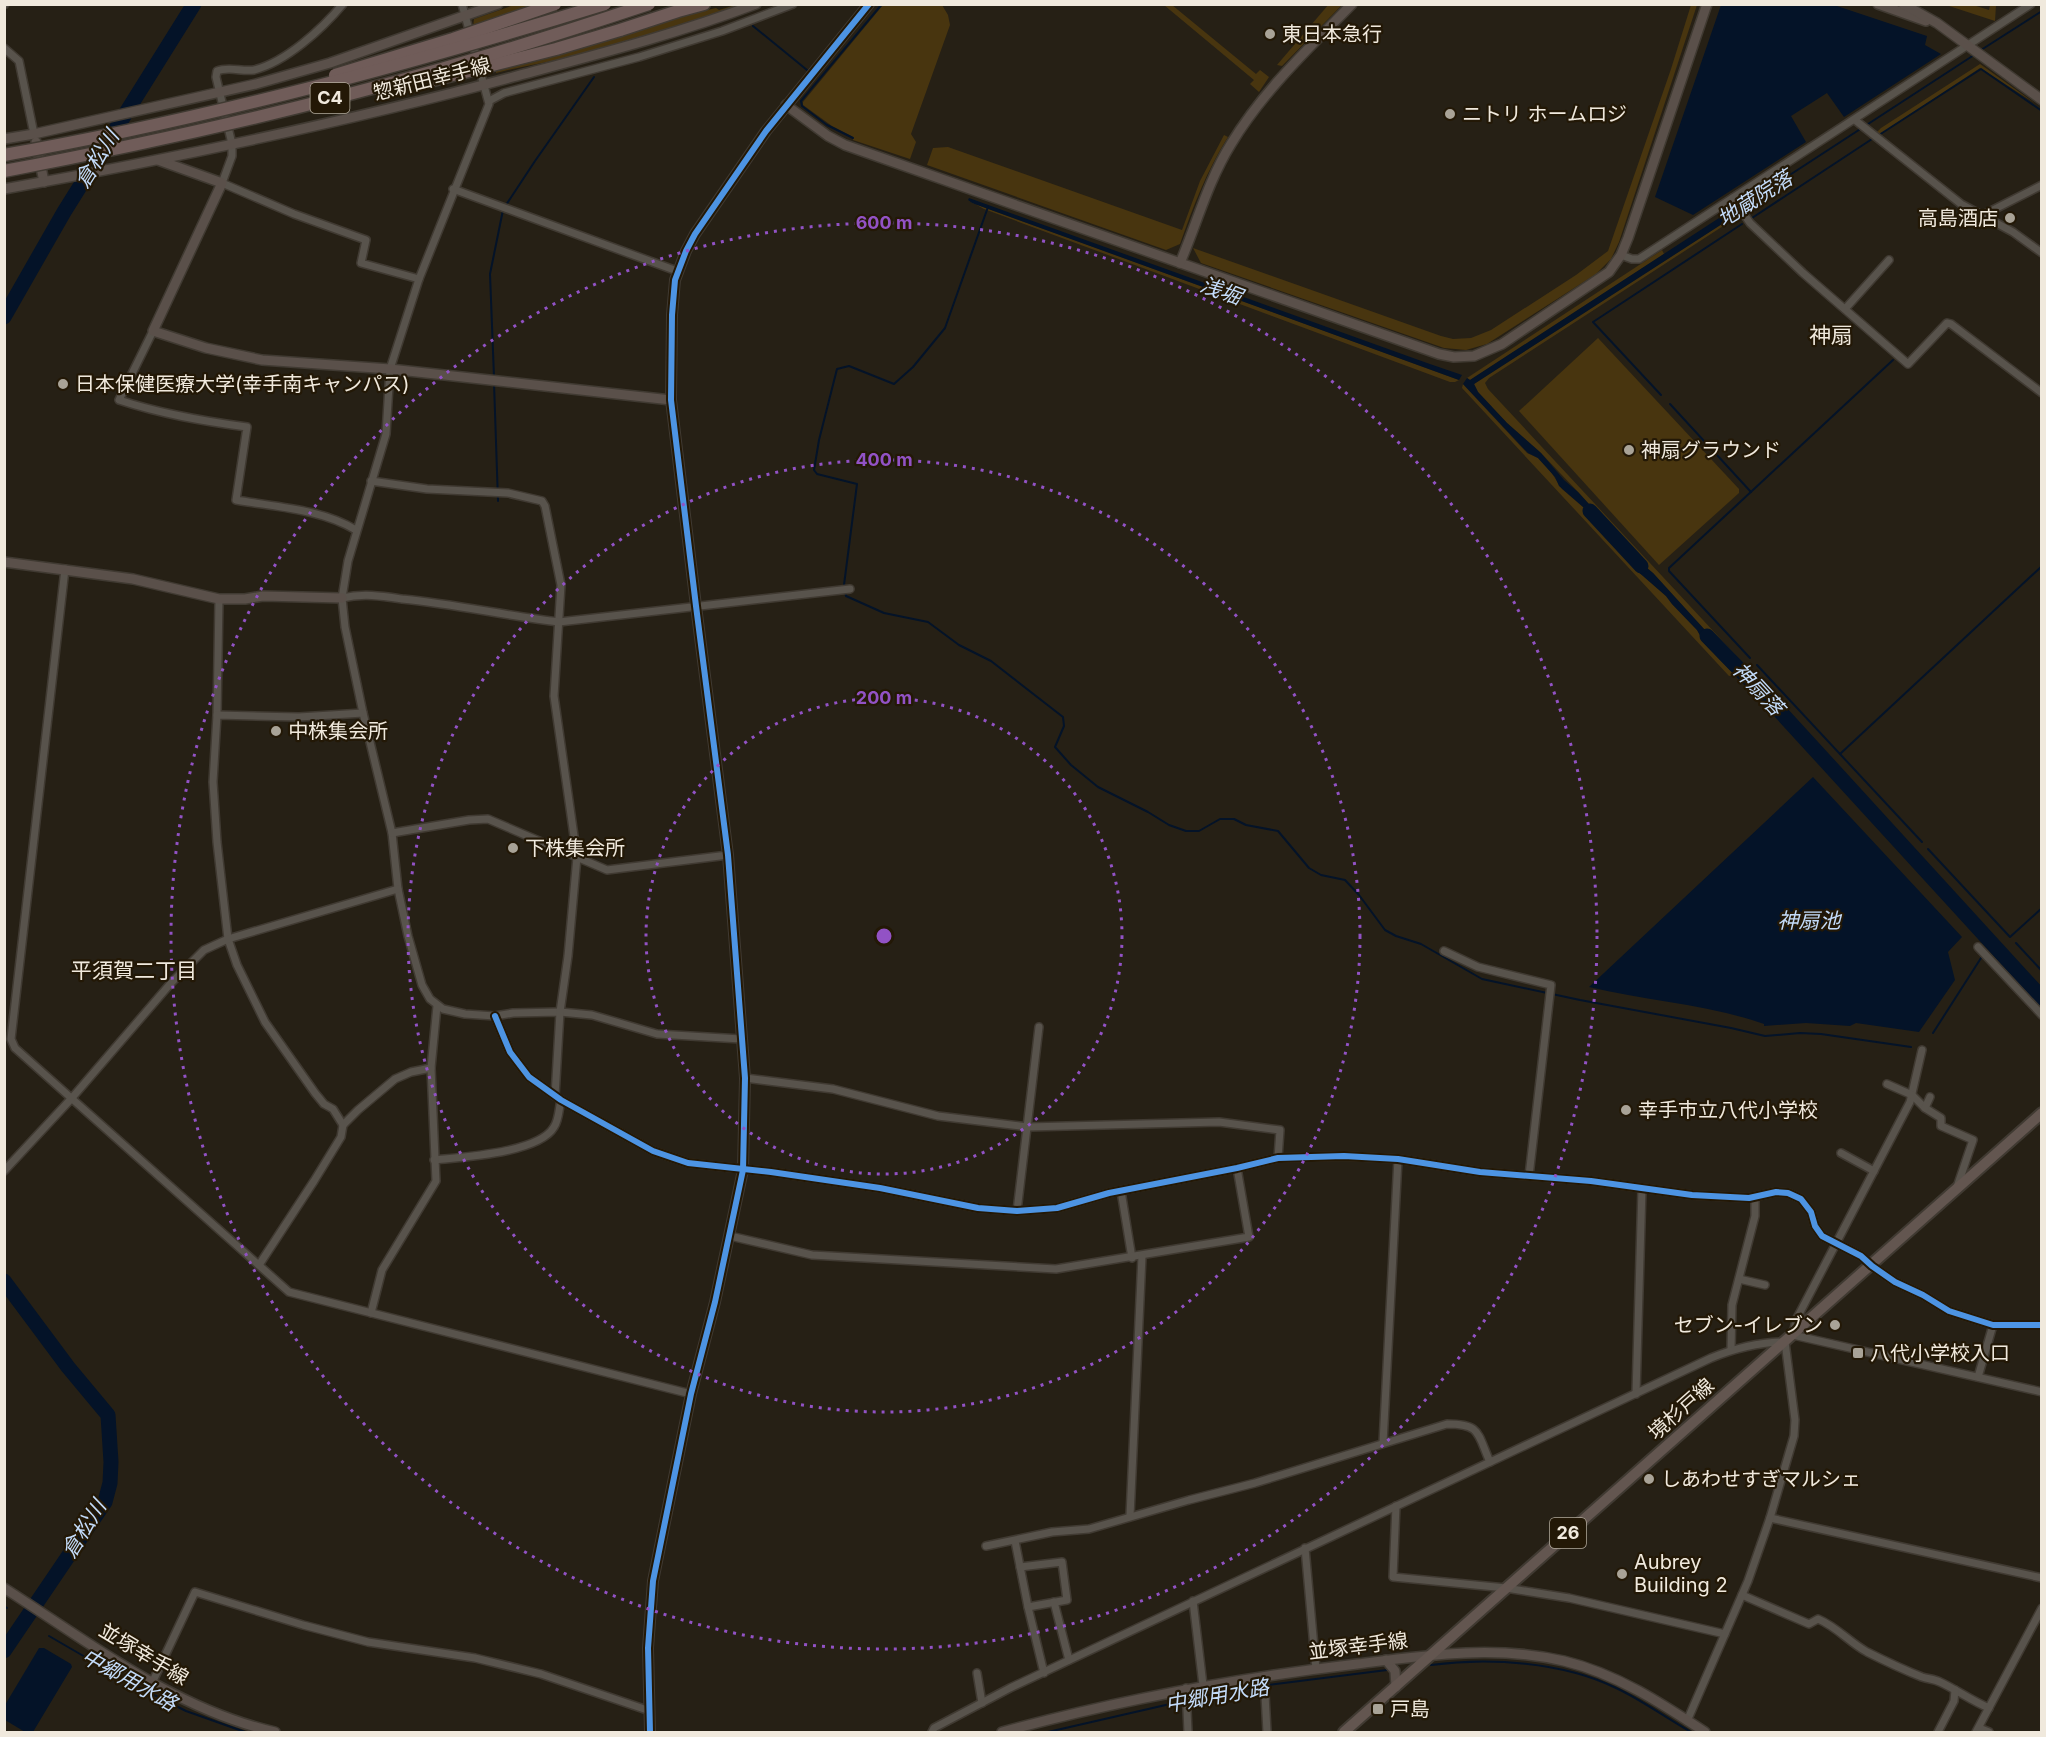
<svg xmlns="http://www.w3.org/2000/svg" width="2046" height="1737" font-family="Inter,'Noto Sans JP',sans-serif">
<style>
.green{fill:#48350f}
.water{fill:#041328}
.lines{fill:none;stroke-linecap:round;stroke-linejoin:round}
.stream{stroke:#041328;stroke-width:2}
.river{stroke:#041328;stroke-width:15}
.street-casing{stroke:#403a32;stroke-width:10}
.secondary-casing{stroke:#403a32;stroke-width:12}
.primary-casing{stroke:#403a32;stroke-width:14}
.highway-casing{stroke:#403a32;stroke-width:15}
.street{stroke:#58534c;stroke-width:7}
.secondary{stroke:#5a504a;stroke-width:9}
.primary{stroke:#635650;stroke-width:10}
.highway{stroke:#705c59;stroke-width:12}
.highway-bridge-casing{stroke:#403a32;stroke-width:15;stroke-linecap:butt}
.highway-bridge{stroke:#705c59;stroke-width:12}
.cycleway-casing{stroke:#231806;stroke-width:10}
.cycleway{stroke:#4d94e3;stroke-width:6}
.ring{fill:none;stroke:#9252c5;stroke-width:3;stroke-dasharray:3 6}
.poi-dot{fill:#a9a397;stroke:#231806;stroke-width:2}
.labels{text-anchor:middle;stroke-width:4.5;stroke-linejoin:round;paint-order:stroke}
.shield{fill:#231806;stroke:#b2aa9c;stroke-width:1.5}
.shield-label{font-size:18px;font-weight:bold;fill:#f0e9dd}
.poi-label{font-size:20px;fill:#f0e9dd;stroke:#231806;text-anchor:start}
.street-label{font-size:20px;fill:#f0e9dd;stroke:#231806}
.water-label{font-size:21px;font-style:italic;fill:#c3dbf9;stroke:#231806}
.neighbourhood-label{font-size:21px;fill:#f0e9dd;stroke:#231806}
.quarter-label{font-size:22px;fill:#f0e9dd;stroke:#231806}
.centre{fill:#9252c5;stroke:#231806;stroke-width:3}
.ring-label{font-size:18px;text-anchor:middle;font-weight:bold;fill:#9252c5;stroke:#231806;stroke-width:4.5;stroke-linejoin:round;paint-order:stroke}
</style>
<rect width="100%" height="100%" fill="#262015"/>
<g class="green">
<path d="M1329,4L1342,5L1282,66L1277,65Z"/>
<path d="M514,5H540L473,27L474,19Z"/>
<path d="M735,5H741C688,25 629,43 573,56C548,63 522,66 496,73V71L562,53L682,16L716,8L719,10Z"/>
<path d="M942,5L948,15L950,25L911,134L916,142L910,159L853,140V137L832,126L803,105V102L883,5Z"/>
<path d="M1164,5H1172L1256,74L1260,70L1269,77L1259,92L1250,84L1254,80Z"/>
<path d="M1691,5H1697L1619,242L1611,259L1596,274L1487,344L1466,350L1444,348L1201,263L1193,248L1441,336L1453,339L1471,338L1491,330L1576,275L1608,251L1671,69Z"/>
<path d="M1946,5H1973L1989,10L1990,5H1996L1995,21Z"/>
<path d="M1980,64L2036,104L1980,68L1879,135L1876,133L1881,128Z"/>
<path d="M1224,135L1228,137C1207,170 1193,207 1180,244L1166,250L927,165L933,148L948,147L1182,230L1200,181Z"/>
<path d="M968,200L972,203L1459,380L1455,382H1450L984,209Z"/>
<path d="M1739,213V215L1734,219L1489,378L1485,383L1488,389L1743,663L1744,667L1739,671L1710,638L1704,629L1653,573L1625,550L1607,531L1598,514L1578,492L1541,453L1507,423L1478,392L1474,384Z"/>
<path d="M1662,250L1664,254L1470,380L1467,378Z"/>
<path d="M1598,338L1739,489V493L1659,565L1519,411Z"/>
<path d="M1463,384L1527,453L1538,458L1551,472L1562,489L1590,513L1599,530L1635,569L1666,596L1672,604L1697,630L1705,644L1735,675L1729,676L1462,388Z"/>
</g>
<g class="water">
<path d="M1721,5H1834L1927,36L1925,45L1941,54L1844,117L1827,93L1791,116L1806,142L1693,215L1655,197Z"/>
<path d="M969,198L1427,363L1462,375L1459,380L972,203L968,200Z"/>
<path d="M1736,207L1739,213L1474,384L1478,392L1507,423L1541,453L1564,480L1578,492L1598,514L1607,531L1625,550L1653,573L1704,629L1710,638L1739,671L1735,675L1705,644L1697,630L1672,604L1666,596L1635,569L1599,530L1590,513L1559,486L1555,477L1538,458L1528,453L1463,384L1467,378L1470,380Z"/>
<path d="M1813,777L1962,937L1948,952L1955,980L1919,1032L1856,1023L1850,1026L1806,1023L1764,1026V1024C1708,1004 1647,1001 1589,987Z"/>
<path d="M39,1648H44L71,1664L72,1667L33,1732H25L5,1720V1705Z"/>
</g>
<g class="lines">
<g class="stream">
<path d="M753,26L807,70"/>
<path d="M1981,50L2042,11"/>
<path d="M1879,135L1981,69L2042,111"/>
<path d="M853,138L827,125L802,106L801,101L882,4"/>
<path d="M506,205L535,161L594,77"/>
<path d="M1742,206L1974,55"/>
<path d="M988,207L945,328L913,367L894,384L849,366L837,369L819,440L814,470L817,474L857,484L844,585L846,596L884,613L928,622L959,645L991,661L1063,717L1064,726L1055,747L1071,765L1098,787L1148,812L1169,825L1186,831H1199L1220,819H1234L1246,825L1278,831L1309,868L1321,875L1345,880L1359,895L1385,930L1396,936L1421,944L1482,979L1580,1000L1731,1028L1765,1036L1800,1033L1821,1034L1911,1047"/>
<path d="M1752,218L1872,139"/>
<path d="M494,377L490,274L503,210"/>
<path d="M494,383L498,501"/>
<path d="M1661,395L1593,322L1742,224"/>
<path d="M1670,404L1751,492"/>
<path d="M1750,658L1669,571V568L1893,360"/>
<path d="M1757,665L1922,842"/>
<path d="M1840,754L2042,566"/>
<path d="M1928,849L2010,937L2042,908"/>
<path d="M2016,943L2042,971"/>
<path d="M1988,948L1993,944"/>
<path d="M1933,1033L1981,958"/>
<path d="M4,1606L7,1608"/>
<path d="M49,1636L130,1683L186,1711L245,1732"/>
<path d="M1431,1665C1489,1657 1563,1662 1616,1688C1642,1700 1666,1718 1691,1732"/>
<path d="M1268,1685L1387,1670"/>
<path d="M1048,1732L1218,1693L1262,1686"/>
</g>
<g class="river">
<path d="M4,317L64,212L194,4"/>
<path d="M1590,511L1641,566"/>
<path d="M1707,636L1775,706L2042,998"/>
<path d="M4,1281L68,1367L108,1415L111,1462L110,1483L105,1502L4,1651"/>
</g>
<g class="street-casing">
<g id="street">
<path d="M343,4C322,29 286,62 254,70C242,72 229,66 217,71L216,77L232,144V156L222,183L294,214L366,240L361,263L419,279"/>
<path d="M462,4L489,104L419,279L390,369L386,434L348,561L342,598L345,627L363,713L392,833L398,889L408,936L422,985L430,999L443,1009L465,1014L495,1016L513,1013L560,1012L592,1015L657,1034L741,1039"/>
<path d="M4,5L5,4"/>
<path d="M4,48L19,61L34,134"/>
<path d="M489,101L504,93L639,57L722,31L793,4"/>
<path d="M1855,120L1961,204L2013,232L2042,253"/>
<path d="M453,189L677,271"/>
<path d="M1733,198L1750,223L1803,273L1908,364L1947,323L1951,324L2042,393"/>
<path d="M1981,216L2042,185"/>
<path d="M1621,255L1632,259H1639L2031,4"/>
<path d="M1845,309L1889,260"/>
<path d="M153,331L119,400C161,414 203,421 247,427L236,500C276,507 321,509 356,530"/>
<path d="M371,481L427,489L508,493L542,501L545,506L561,585L554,696L577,857L568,956L560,1012L555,1096"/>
<path d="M65,569L11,1039L15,1048L289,1292L691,1394"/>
<path d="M342,598C363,593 382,596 402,599C455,604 507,616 559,622L850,589"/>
<path d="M217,715L219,599"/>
<path d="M392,833L469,820L488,819L607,870L728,855"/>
<path d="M1978,947L2042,1015"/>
<path d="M1444,951L1478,967L1551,985L1529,1176"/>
<path d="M495,1016L510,1052L529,1077L561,1100L653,1151L688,1163L771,1172L880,1188L978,1208L1017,1211L1057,1208L1109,1193L1237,1168L1278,1158L1344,1156L1398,1159L1480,1172L1591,1181L1692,1195L1749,1198L1776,1192L1788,1193L1801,1199L1811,1212L1815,1226L1822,1236L1861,1256L1872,1266L1895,1282L1923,1295L1949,1311L1993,1325H2042"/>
<path d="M1922,1050L1910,1102L1796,1320L1793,1335L2042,1392"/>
<path d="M745,1078L833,1089L938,1116L1028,1127L1219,1122L1280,1130L1278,1158"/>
<path d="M1887,1084L1912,1095L1925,1108L1941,1118V1126L1973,1140L1957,1187"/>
<path d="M1925,1108L1930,1097"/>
<path d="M343,1125L333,1109L324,1104L315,1093L265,1022L237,965L228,939L217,842L213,782L217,715L299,717L363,713"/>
<path d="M1841,1153L1874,1171"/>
<path d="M434,1160C463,1157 539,1153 554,1127C559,1120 559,1108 561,1100"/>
<path d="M4,1171L71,1099L171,983L204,950L228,939L398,889"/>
<path d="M1121,1191L1132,1258"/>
<path d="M1017,1211L1039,1027"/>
<path d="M730,1236L812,1255L1056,1269L1249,1237L1237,1168"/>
<path d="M259,1265L314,1181L341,1137L343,1125L358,1110L395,1079L411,1072L431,1068"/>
<path d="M1739,1279L1765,1285"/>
<path d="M371,1313L382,1270L436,1181L431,1068L437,1006"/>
<path d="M1731,1350L1732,1305L1755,1216V1197"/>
<path d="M1978,1377L1993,1325"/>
<path d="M1636,1394L1642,1188"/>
<path d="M1383,1443L1398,1159"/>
<path d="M1396,1506L1393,1577L1506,1588L1569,1598L1725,1634"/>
<path d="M1130,1516L1142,1256"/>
<path d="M1770,1518L2042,1578"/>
<path d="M1015,1541L1028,1607L1044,1673"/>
<path d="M986,1546L1052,1532L1089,1529L1189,1500L1255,1483L1447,1424C1481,1424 1477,1433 1490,1462"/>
<path d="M1305,1548L1316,1669"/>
<path d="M1020,1567L1062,1562L1067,1600L1028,1607"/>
<path d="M1742,1595L1809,1624L1818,1619C1837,1627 1849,1642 1867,1652C1885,1661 1904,1670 1922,1677C1928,1679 1934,1679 1940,1682C1957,1690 1972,1701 1989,1708"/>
<path d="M1193,1601L1203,1685"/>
<path d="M1054,1602L1069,1660"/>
<path d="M977,1673L982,1703"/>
<path d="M1264,1676L1267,1732"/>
<path d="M152,1683L195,1592L303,1625L368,1642L475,1658L541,1674L650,1711"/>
<path d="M1186,1688L1188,1732"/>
<path d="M1979,1728L1989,1732"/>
<path d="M932,1732L934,1728L1010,1688L1711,1358C1736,1348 1759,1342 1785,1342L1795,1420L1794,1436L1770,1518L1748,1581L1687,1721"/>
<path d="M1938,1732L1954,1701L1955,1690"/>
<path d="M1976,1732L2042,1608"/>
</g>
</g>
<g class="secondary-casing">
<g id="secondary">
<path d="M1878,4L1926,21"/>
<path d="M1903,4L1937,23L2042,100"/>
<path d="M786,105L828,136L845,145L1439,354L1454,357L1474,356L1502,344L1609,272L1621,255L1628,238L1707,4"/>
<path d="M4,139L34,134L256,84L330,63L498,4"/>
<path d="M36,142L44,182"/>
<path d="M158,160L222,183L153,331L206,348L262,360L390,369L671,400"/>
<path d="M4,189C175,158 346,122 513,77C595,55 677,34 756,4"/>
<path d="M1180,263C1197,223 1208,181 1231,144C1263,91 1309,48 1352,4"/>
<path d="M4,562L133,579L219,599H245L263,596L342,598"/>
<path d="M4,1588C90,1643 174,1709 275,1732"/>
<path d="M1386,1660L1395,1671L1396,1687"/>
<path d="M650,1732L648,1648L653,1581L691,1394L715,1302L743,1170L745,1078L728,855L696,606L671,400L672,315L675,280L686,251L695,234L766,131L869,4"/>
<path d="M1002,1732C1119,1700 1237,1678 1357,1664C1427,1655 1496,1645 1564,1661C1617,1674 1661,1703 1705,1732"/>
</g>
</g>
<g class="primary-casing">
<path id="primary" d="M1344,1732L2042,1113"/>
</g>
<g class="highway-casing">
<path id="highway" d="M620,30L678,11L704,4"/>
</g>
<use href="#street" class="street"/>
<use href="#secondary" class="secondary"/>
<use href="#primary" class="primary"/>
<use href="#highway" class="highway"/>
<g class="highway-bridge-casing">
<g id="highway-bridge">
<path d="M335,75L453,39L555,4"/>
<path d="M433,80L556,49L620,30"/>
<path d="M4,155C208,119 408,65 605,4"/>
<path d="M4,171C151,143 298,110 441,69C511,49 580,27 649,4"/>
</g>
</g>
<use href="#highway-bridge" class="highway-bridge"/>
<g class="cycleway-casing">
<g id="cycleway">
<path d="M495,1016L510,1052L529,1077L561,1100L653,1151L688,1163L771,1172L880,1188L978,1208L1017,1211L1057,1208L1109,1193L1237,1168L1278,1158L1344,1156L1398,1159L1480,1172L1591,1181L1692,1195L1749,1198L1776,1192L1788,1193L1801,1199L1811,1212L1815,1226L1822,1236L1861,1256L1872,1266L1895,1282L1923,1295L1949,1311L1993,1325H2042"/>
<path d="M650,1732L648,1648L653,1581L691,1394L715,1302L743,1170L745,1078L728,855L696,606L671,400L672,315L675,280L686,251L695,234L766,131L869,4"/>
</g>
</g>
<use href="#cycleway" class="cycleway"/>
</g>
<g class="ring">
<circle cx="884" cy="936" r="238"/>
<circle cx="884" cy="936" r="476"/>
<circle cx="884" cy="936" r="713"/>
</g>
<g class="poi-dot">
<circle cx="1270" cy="34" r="6"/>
<circle cx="1450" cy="114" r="6"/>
<circle cx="2010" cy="218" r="6"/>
<circle cx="63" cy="384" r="6"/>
<circle cx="1629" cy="450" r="6"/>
<circle cx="276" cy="731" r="6"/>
<circle cx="513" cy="848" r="6"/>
<circle cx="1626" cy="1110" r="6"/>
<circle cx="1835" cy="1325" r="6"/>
<rect x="1852" y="1347" width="12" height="12" rx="3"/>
<circle cx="1649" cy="1479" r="6"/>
<circle cx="1622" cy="1574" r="6"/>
<rect x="1372" y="1703" width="12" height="12" rx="3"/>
</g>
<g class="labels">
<g class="shield">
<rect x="310.5" y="83" width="39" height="30" rx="4.5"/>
<rect x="1550" y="1518" width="36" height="30" rx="4.5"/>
</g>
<g class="shield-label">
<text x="330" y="104">C4</text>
<text x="1568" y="1539">26</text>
</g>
<g class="poi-label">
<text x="1282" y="41">東日本急行</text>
<text x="1462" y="121">ニトリ ホームロジ</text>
<text x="1998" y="225" text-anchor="end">高島酒店</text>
<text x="75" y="391">日本保健医療大学(幸手南キャンパス)</text>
<text x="1641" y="457">神扇グラウンド</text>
<text x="288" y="738">中株集会所</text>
<text x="525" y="855">下株集会所</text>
<text x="1638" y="1117">幸手市立八代小学校</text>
<text x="1823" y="1332" text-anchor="end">セブン-イレブン</text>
<text x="1870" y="1360">八代小学校入口</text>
<text x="1661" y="1486">しあわせすぎマルシェ</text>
<text x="1634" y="1569">Aubrey<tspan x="1634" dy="23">Building 2</tspan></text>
<text x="1390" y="1716">戸島</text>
</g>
<g class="street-label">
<text transform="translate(432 79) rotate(-14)" y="7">惣新田幸手線</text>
<text transform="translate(1681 1409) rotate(-42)" y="7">境杉戸線</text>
<text transform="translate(1358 1646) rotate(-7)" y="7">並塚幸手線</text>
<text transform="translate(144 1654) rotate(31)" y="7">並塚幸手線</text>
</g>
<g class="water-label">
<text transform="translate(97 159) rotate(-58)" y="7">倉松川</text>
<text transform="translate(1755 199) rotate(-33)" y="7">地蔵院落</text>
<text transform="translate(1221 291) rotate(20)" y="7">浅堀</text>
<text transform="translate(1758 689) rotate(47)" y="7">神扇落</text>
<text x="1809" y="928">神扇池</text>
<text transform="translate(84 1529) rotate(-58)" y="7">倉松川</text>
<text transform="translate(129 1680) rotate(29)" y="7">中郷用水路</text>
<text transform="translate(1217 1696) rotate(-10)" y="7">中郷用水路</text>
</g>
<g class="neighbourhood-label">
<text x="134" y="978">平須賀二丁目</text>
</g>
<g class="quarter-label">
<text x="1831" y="343">神扇</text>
</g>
</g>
<circle cx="884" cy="936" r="9" class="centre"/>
<g class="ring-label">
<text x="884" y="229">600 m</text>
<text x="884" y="466">400 m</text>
<text x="884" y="704">200 m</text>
</g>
<rect width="2046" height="1737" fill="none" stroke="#f0e9dd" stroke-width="12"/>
</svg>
